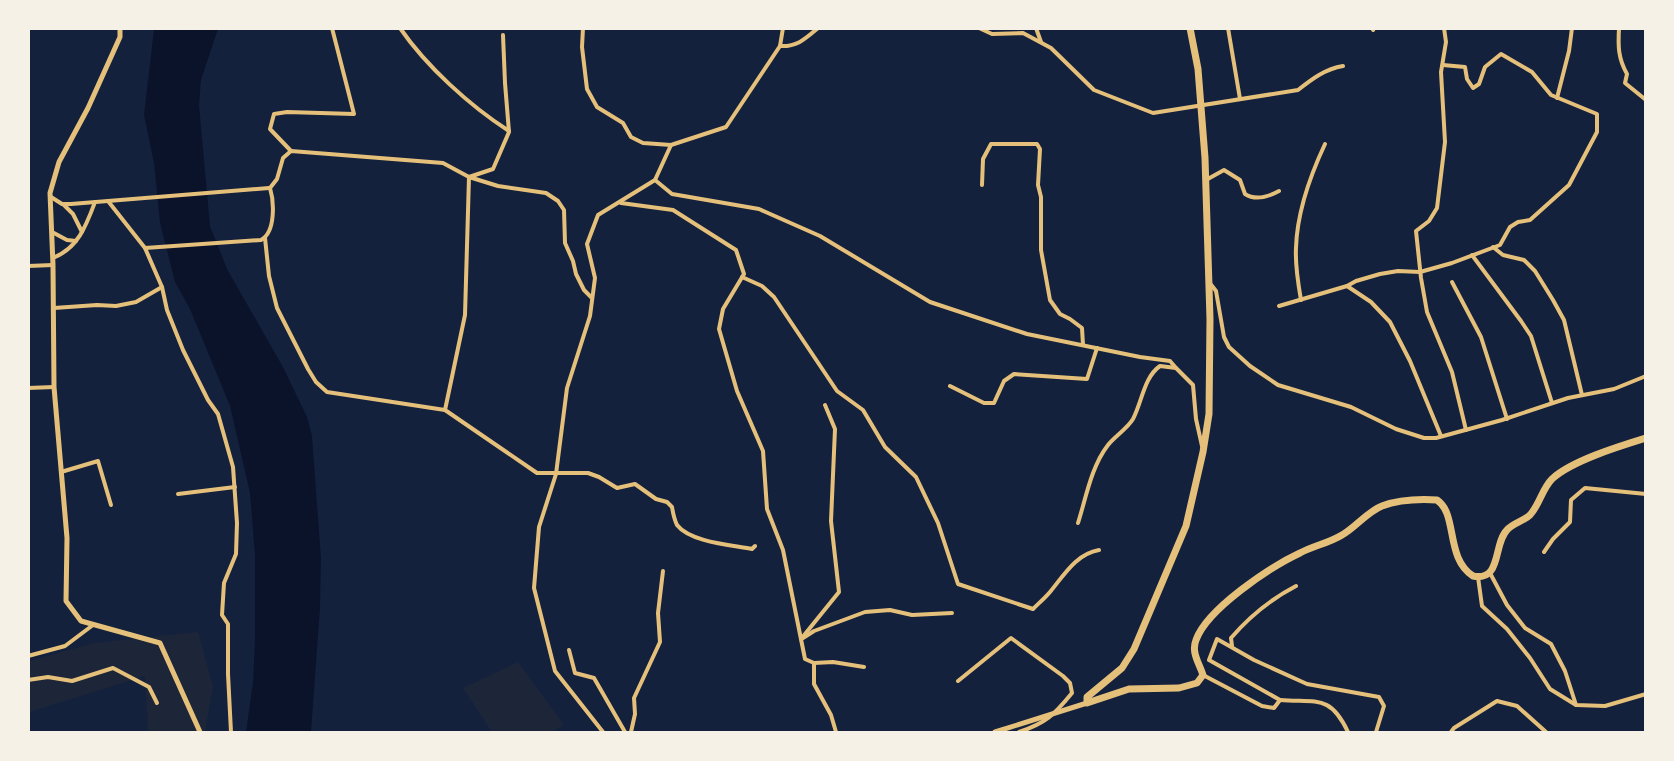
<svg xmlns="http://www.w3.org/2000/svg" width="1674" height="761" font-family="'PT Sans',sans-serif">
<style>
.green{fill:#1d2539}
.water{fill:#0b132b}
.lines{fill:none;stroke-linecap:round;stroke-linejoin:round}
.minor{stroke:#e5c07b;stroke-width:4}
.secondary{stroke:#e5c07b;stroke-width:5}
.trunk{stroke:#e5c07b;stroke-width:7}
</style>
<rect width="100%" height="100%" fill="#14213d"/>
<g class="green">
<path d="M198,632L213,686L205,732H148L145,676L29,712V661L94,643Z"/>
<path d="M518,662L564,725L551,732H492L463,688Z"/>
</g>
<path class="water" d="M154,29H218L201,80L199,105L210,226L227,269L283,367L307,417L312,436L321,558L320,608L311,732H246L253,682L255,640V556L250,493L230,406L190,309L175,282L160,223L154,163L144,115Z"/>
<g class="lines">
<g class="minor">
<path d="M400,28C426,66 470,106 509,131"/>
<path d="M583,28L582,47L587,89L597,107L623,123L631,137L643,143L671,145"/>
<path d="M979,28L992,34L1023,33L1051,48L1094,90L1153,113L1298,90C1312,79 1325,69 1343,66"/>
<path d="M1036,28L1041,42"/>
<path d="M1228,28L1240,99"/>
<path d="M1444,28L1446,42L1441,72L1445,142L1437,208L1429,221L1416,231L1421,278L1427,312L1452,372L1466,430"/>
<path d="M1619,28C1618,46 1618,58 1627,74L1625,83L1646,100"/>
<path d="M1373,30L1374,28"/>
<path d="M780,46C797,47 805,39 818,28"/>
<path d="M1557,98L1569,51L1572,28"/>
<path d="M291,151L270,129L274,114L287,112L354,114L332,28"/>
<path d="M469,177L498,186L546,193L558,201L564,210L565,243L573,261L576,274L584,290L592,298"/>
<path d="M469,177L493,169L509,132L505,83L503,35"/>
<path d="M655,180L672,194L759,209L820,236L930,302L1027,334L1140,357L1170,361L1176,368"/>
<path d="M1206,180L1224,170L1240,180L1245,194C1256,201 1268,197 1279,191"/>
<path d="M982,185L983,159L991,144H1037L1040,149L1038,185L1041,197V250L1050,300L1060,314L1070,319L1082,328L1083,345"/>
<path d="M51,197L62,204H71L269,188"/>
<path d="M108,201L145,248L261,240C276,232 274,201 270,188L277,179L283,158L291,151L443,163L469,177L465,315L445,410L537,473H588L599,477L617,488L635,484L656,499L667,502L672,507C673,513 674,519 677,525C690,542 731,545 752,549L755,546"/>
<path d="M621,203L673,210L736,250L744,274L723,309L719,329L737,391L763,451L767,509L783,550L805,659L814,663L833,662L864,667"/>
<path d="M63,204L73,214L82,232"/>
<path d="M52,232L67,240L76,241"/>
<path d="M265,238L269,276L277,308L308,369L316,382L327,392L445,410"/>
<path d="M1493,247L1503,255L1524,260L1535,271L1553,300L1564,320L1582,395"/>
<path d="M145,248L162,287L167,310L183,350L208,400L218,414L233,467L237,523L236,554L224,583L222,615L228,624V674L231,732"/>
<path d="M1472,255L1521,321L1531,336L1552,403"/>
<path d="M53,258C78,248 86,226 95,202"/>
<path d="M28,266L53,265"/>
<path d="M742,277L762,286L774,297L837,391L863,410L885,447L916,477L938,523L958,584L1033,609C1039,603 1045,598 1050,592C1064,575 1076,554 1099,550"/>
<path d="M1209,282L1216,291L1224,337L1229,347L1250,366L1278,385L1351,407L1396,429L1424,438H1436L1502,420L1568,398L1614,389L1646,376"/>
<path d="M1452,282L1481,337L1507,419"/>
<path d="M1347,286L1371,302L1390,322L1410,361L1441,436"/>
<path d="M1301,300C1298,283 1295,265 1296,248C1297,212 1310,176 1325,144"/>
<path d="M1279,306L1347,286L1356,281L1380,274L1398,271L1420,272L1452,263L1500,245L1510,227L1518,222L1530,220L1569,185L1597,132V114L1551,95L1532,72L1501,54L1485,67L1479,84L1473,88L1467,79L1465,67L1443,65"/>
<path d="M54,308L97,305L116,306L136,302L162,287"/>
<path d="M950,386L984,403H994L1004,381L1014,374L1087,379L1097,348"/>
<path d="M28,388L54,387"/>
<path d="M61,472L98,461L111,505"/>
<path d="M178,494L235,487"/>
<path d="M1078,523C1086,498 1091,467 1108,445C1115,436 1127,429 1133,419C1142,402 1144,377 1160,366L1176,368L1193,385L1196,419L1202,446"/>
<path d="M1544,552L1553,539L1570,522L1571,500L1585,488L1646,494"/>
<path d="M1490,573L1507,605L1525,628L1551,644L1565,671L1576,705"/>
<path d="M1478,577L1482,606L1507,629L1530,658L1550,689L1576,705L1605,706L1646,694"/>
<path d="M803,638L814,631L865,612L890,610L912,615L952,613"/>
<path d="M801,639L839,592L831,521L835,429L825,405"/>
<path d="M1232,646L1231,638C1249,617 1271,599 1296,586"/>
<path d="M569,650L575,673L594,678L625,732"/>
<path d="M28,656L65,646L93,625"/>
<path d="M814,663V684L831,715L836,732"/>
<path d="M1203,675L1262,706L1274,708L1280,700L1209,660L1217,639L1254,660L1307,684L1379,697L1384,706L1376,732"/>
<path d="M28,680L48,677L72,681L113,668L149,687L157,703"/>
<path d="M958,681L1011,638L1063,676L1070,683L1072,693C1054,715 1046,723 1019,732"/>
<path d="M1280,700C1317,703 1330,694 1348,732"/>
<path d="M603,732L555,671L534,588L539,527L556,474L567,388L590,316L595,278L587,244L598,215L655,180L671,145L726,127L780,46L783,28"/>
<path d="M631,732L635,714L634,698L660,642L658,613L663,571"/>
<path d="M1451,732L1454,728L1497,701L1517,706L1546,732"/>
</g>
<g class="secondary">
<path d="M120,28V37L88,108L59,162L50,193L53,265L54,387L67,538L66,601L81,621L160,643L200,732"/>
<path d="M995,732L1087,703"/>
</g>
<path class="trunk" d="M1190,28L1198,69L1205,158L1210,319L1209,414L1203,452L1186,526L1134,649L1122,668L1087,697V703L1129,689L1179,688L1197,683L1203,675C1199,663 1191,652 1196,640C1207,609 1270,567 1300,553C1313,546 1329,543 1342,535C1356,527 1367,512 1382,506C1398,500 1420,499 1437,500C1458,514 1445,558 1473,576C1502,582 1493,544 1507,530C1513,523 1524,521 1530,515C1540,504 1542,489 1552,479C1571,461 1620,446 1646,438"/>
</g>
<rect width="1674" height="761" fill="none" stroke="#f6f1e7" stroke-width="60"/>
</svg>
